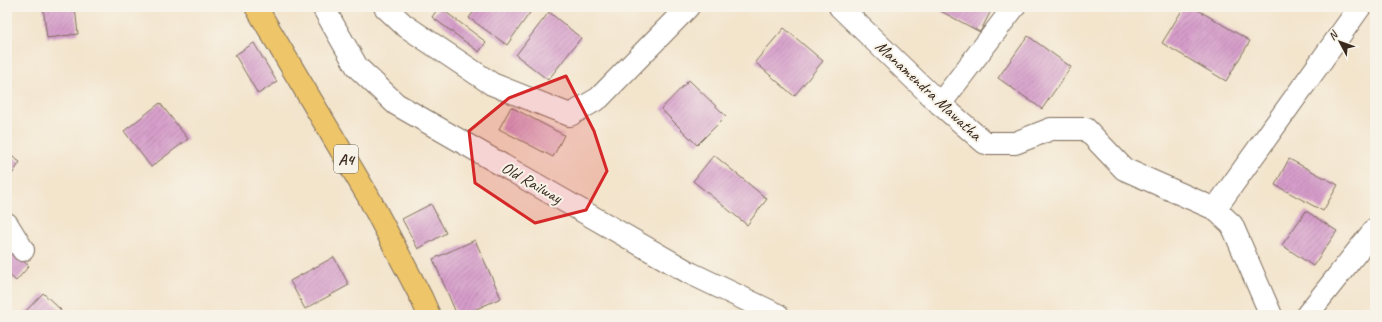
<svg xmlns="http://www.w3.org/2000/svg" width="1382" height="322" font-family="Caveat,sans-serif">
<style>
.building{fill:url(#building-hatch)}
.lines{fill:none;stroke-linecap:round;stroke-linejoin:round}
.minor-casing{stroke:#7b6b5b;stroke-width:24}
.highway-casing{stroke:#7b6b5b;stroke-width:24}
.minor{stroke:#fff;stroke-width:22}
.highway{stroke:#eec569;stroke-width:22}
.marked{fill:#d62828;fill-opacity:0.2;stroke:#d62828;stroke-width:3;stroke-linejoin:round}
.labels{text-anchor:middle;stroke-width:4;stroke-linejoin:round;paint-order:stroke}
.shield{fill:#f7f3e8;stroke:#73665b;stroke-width:1}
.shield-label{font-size:16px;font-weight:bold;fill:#3b2a1e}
.street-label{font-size:17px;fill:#3b2a1e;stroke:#f7f3e8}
</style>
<defs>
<pattern id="building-hatch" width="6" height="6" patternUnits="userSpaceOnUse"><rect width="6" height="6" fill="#d69dca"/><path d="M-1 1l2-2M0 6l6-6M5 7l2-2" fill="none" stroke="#af80a3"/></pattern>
</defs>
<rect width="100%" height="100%" fill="#f7f3e8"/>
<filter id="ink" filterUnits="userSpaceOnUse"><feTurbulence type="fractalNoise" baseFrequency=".025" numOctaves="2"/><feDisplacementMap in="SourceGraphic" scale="8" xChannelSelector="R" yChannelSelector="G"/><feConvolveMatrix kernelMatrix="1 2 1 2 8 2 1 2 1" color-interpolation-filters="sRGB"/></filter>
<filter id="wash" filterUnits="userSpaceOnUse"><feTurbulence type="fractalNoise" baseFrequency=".012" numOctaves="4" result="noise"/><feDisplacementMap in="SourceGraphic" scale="16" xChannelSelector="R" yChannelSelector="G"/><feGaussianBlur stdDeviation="0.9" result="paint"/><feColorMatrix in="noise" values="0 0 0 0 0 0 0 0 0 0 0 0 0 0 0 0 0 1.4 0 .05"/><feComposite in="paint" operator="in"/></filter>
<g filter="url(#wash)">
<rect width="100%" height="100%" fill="#f3e4cc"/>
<g id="blocks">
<g class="building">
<path d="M43,7H75L78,34L47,38Z"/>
<path d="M439,7L486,42L479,52L432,17Z"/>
<path d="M477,7H534L507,45L469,18Z"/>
<path d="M936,7H993L980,32L935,8Z"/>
<path d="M1184,7H1193L1250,41L1226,81L1162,43Z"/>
<path d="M549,12L581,38L548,80L516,55Z"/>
<path d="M784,28L823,61L794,96L755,62Z"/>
<path d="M1028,36L1071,67L1042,109L998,78Z"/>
<path d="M254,43L277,82L258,94L235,55Z"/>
<path d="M689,80L726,116L697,145L661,109Z"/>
<path d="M160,103L188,139L151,167L124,131Z"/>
<path d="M511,107L564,135L553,157L499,129Z"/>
<path d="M7,153L20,162L7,182Z"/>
<path d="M714,155L767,199L747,225L693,181Z"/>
<path d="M1289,159L1338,185L1323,211L1275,185Z"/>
<path d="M431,204L446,233L418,249L402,219Z"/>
<path d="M1306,211L1337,231L1313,266L1282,245Z"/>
<path d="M475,240L501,298L463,315H457L433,259Z"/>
<path d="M9,249L29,266L16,281L7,273V251Z"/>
<path d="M334,257L349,285L305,309L290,281Z"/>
<path d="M43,293L61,310L57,315H22Z"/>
</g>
</g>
</g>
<g filter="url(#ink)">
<use href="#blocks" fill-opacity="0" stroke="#7b6b5b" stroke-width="1"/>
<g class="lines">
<g class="minor-casing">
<g id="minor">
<path d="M323,7L357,67L396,104L690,273L778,315"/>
<path d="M385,7L404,25L492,84L570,115L599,98L688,7"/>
<path d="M840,7L940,104L985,143H1015L1051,129H1086L1124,169L1215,209L1232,225L1271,315"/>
<path d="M940,104L1014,7"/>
<path d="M1215,209L1360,7"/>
<path d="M7,224L23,250"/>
<path d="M1307,315L1375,229"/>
</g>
</g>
<g class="highway-casing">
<path id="highway" d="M256,7L368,196L421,297L429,315"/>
</g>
<use href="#minor" class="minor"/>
<use href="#highway" class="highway"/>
</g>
</g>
<path class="marked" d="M566,76L594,131L607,171L586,210L535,223L475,183L469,131L509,98Z"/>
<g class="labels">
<rect class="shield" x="334" y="145" width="24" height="28" rx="3"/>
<g class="shield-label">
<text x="346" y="165">A4</text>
</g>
<g class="street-label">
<text transform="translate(929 90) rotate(43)" y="6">Manamendra Mawatha</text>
<text transform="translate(532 182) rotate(30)" y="6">Old Railway</text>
</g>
</g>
<rect width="1382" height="322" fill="none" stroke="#f7f3e8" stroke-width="24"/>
<g transform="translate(1340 42) rotate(311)" stroke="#f7f3e8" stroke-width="3" paint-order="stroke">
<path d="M0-3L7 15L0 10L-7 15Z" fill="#3b2a1e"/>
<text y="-6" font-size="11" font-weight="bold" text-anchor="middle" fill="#3b2a1e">N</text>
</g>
</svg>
